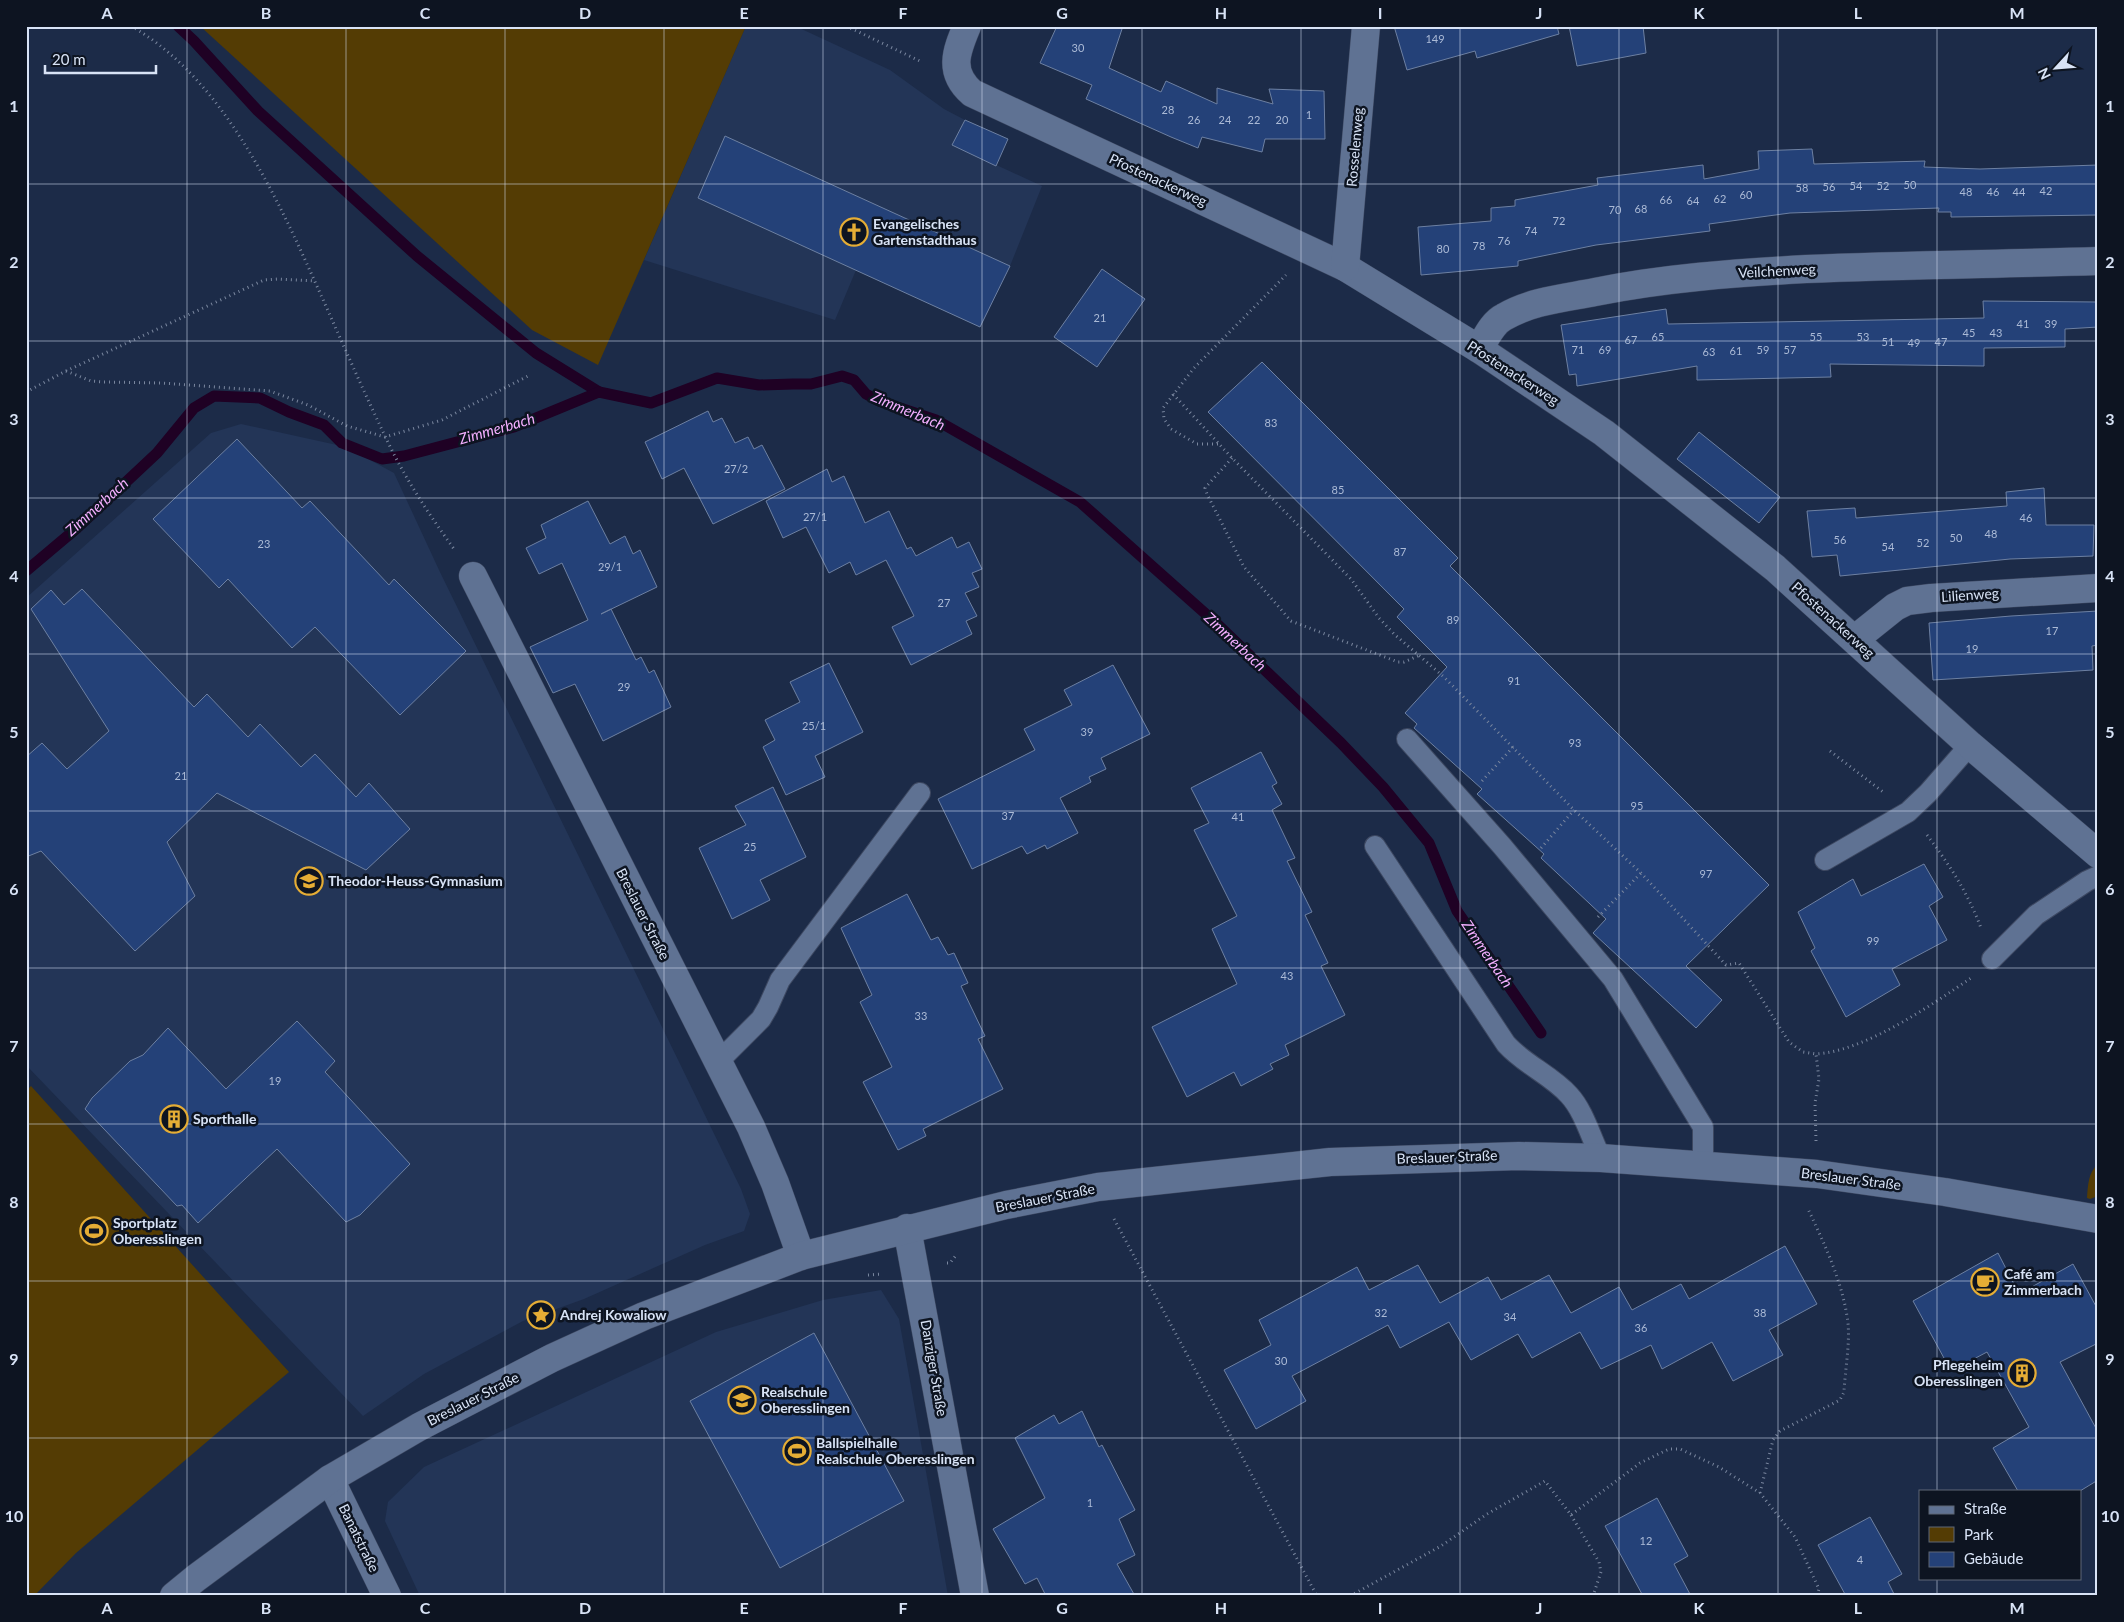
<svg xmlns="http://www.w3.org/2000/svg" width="2124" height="1622" font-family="Lato,sans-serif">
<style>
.built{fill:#233557}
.green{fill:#543c04}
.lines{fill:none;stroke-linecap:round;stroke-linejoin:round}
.stream{stroke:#1f0124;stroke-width:11}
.building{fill:#244178;stroke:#6d80a2}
.lane-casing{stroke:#3d4861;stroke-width:22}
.street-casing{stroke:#3d4861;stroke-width:29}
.path{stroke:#7a879f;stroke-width:3;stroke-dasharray:1 4;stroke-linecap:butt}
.lane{stroke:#5f7293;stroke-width:20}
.street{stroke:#5f7293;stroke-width:28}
.grid{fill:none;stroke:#d8e3f6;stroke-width:1;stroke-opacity:0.55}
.labels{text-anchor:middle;stroke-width:5;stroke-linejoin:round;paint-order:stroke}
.number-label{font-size:11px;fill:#abbad6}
.street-label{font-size:14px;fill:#d8e3f6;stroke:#0d1421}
.poi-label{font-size:14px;font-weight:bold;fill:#d8e3f6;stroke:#0d1421;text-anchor:start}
.water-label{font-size:15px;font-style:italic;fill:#f4afff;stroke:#0d1421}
.neatline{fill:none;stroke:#d8e3f6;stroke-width:2}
.grid-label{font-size:16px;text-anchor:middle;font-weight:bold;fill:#d8e3f6}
</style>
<rect width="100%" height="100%" fill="#1c2b48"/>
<g class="built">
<path d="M746,26H795L890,70L944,109L965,120L953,145L1042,186L1010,266L980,327L856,270L835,320L644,260Z"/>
<path d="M241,424L346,447L394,473L439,570L741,1189L750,1214L744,1231L705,1245L584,1299L523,1321L424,1374L363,1416L26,1065V598L211,433Z"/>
<path d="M881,1290L899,1319L948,1596H420L385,1521L388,1502L424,1467L716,1332L823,1300Z"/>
</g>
<g class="green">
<path d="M200,26H746L598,365L532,330Z"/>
<path d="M31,1086L289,1372L76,1553L34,1596H26V1091Z"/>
<path d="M2098,1164V1196L2090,1199L2087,1198C2088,1185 2088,1173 2098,1164Z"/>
</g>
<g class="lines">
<g class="stream">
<path d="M178,26L194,41L258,111L417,256L536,353L599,392"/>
<path d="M26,571L77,528L157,453L194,408L214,396L260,398L289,412L324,425L342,443L382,459L404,456L514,427L599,392L651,403L717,378L759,385L793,384H811L842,376L854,380L866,394L879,401L936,420L1080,502L1216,623L1341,743L1383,787L1429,843L1457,911L1541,1033"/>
</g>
</g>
<g class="building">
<path d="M1057,26H1123L1109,68L1161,92L1166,81L1217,104V88L1273,104L1269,89L1324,91L1325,139H1265L1262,152L1202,137L1198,148L1171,137L1086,99L1092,85L1040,63Z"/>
<path d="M1394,26H1557L1559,34L1477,58L1475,51L1407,70Z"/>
<path d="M1569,26H1643L1646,53L1577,66Z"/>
<path d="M965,120L1008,139L996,166L952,145Z"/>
<path d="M725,136L1010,266L980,327L698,198Z"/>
<path d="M1812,149L1814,164L1925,161L1924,167L1980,169L2098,165V215L1951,217V212H1938L1939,208L1790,213L1709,224L1710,231L1596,245L1518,261V266L1421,275L1418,227L1491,221V208L1515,206V200L1598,185L1597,178L1703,165L1704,179L1759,169L1758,151Z"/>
<path d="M1102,269L1145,299L1097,367L1054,337Z"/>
<path d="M1983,301L2098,302V327L2065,329V347L1984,348V366L1830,364L1831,377L1697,380V366L1577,386L1576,374L1569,375L1561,325L1666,309L1668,324L1984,318Z"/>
<path d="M1262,362L1458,558L1450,566L1769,885L1686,966L1722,1000L1696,1028L1593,933L1606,919L1541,858L1544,854L1477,794L1482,789L1414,728L1417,724L1405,713L1447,667L1397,617L1404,609L1208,412Z"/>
<path d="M708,411L713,422L722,418L735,443L748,437L754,449L762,445L785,489L713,524L684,468L662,479L645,442Z"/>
<path d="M1699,432L1780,497L1759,523L1677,459Z"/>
<path d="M237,439L302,508L310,501L389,585L394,579L466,651L400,715L315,627L292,648L228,579L219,588L153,519Z"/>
<path d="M827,469L832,482L844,476L865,523L889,511L907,549L911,547L916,556L952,537L957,548L969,542L982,569L972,573L979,587L965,593L977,616L966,621L972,634L911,665L892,627L914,616L886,560L856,575L850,562L829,573L806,527L783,538L766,501Z"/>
<path d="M2044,488L2046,525H2094L2093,556L2010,559L1840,576L1837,555L1812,557L1807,511L1855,508L1856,518L2007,506L2006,492Z"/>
<path d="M588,501L610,544L625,536L633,554L640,550L657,587L601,614L611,609L636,660L641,657L649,673L654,670L671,707L603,741L575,684L553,693L530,647L588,620L562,563L539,574L526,548L546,538L541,525Z"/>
<path d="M82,589L194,707L207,694L248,737L260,724L301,767L315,754L356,797L369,783L410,829L366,870L217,793L167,842L195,896L135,951L41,851L26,857V757L42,743L67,769L109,731L31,609L51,590L64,605Z"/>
<path d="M2098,611V645L2092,646L2093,670L1933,680L1929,623L2011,616Z"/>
<path d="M829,663L863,732L815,756L825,777L786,795L763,747L775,740L765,720L800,702L790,682Z"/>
<path d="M1113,665L1150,734L1101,758L1106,769L1089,777L1091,782L1060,798L1078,833L1047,849L1045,845L1027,854L1022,846L972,869L938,799L1035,750L1024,729L1072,705L1064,690Z"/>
<path d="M1261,752L1277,783L1272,786L1282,804L1272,810L1295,858L1287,861L1312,912L1305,915L1328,963L1321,966L1345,1015L1285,1045L1289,1055L1270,1064L1273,1069L1241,1086L1234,1072L1187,1097L1152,1027L1237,984L1212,929L1237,916L1194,830L1209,823L1191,788Z"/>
<path d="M773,787L806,857L760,880L770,900L732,919L699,848L746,825L735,806Z"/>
<path d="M1924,864L1943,897L1929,906L1947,940L1892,969L1900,985L1846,1017L1811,951L1815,948L1798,912L1853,879L1861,896Z"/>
<path d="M907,894L931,940L938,937L948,955L954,953L968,983L961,986L985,1036L978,1039L1003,1089L923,1129L926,1136L898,1150L863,1082L892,1067L860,1002L872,995L841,928Z"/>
<path d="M297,1021L335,1061L325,1072L410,1164L360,1215L346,1222L277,1149L198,1223L182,1205L177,1206L85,1109L92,1098L130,1061L143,1055L168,1028L226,1089Z"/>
<path d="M1785,1246L1817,1304L1769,1330L1783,1355L1733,1381L1712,1342L1662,1369L1651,1345L1601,1369L1580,1332L1532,1358L1518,1334L1471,1360L1449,1322L1400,1348L1388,1325L1292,1376L1306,1401L1256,1429L1224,1370L1271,1345L1259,1320L1357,1267L1369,1290L1418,1265L1440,1303L1488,1277L1501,1300L1549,1275L1571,1313L1619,1287L1632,1310L1681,1284L1689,1299Z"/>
<path d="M1998,1253L2019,1294L2073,1264L2098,1310V1343L2060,1362L2098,1432V1480L2080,1491H2018L1993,1448L2029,1427L1987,1352L1951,1371L1913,1301Z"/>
<path d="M814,1333L904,1501L780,1568L690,1401Z"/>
<path d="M1082,1411L1099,1447L1102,1445L1135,1510L1119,1519L1135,1555L1117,1564L1135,1596H1046L1037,1578L1025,1584L993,1529L1045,1498L1015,1438L1054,1415L1059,1424Z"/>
<path d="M1657,1498L1688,1556L1674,1564L1691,1596H1643L1605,1526Z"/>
<path d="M1870,1517L1902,1574L1888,1582L1895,1596H1846L1818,1545Z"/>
</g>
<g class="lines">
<g class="lane-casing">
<g id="lane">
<path d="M1407,739L1502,846L1613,979L1703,1127V1165"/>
<path d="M1375,846L1506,1044C1525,1065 1551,1075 1569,1095C1584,1111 1591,1138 1601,1158"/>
<path d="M1825,860L1908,812L1928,793L1970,745"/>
<path d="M1992,959L2036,915L2087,881L2098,876"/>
<path d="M719,1061L761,1019L768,1007L780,980L920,793"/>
</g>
</g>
<g class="street-casing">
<g id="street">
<path d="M967,26C956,52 948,72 972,93L1345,267L1479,349L1604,433L1775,568L1970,745L2098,854"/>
<path d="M1345,267L1366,26"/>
<path d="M1479,349C1486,338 1492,323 1504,317C1531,301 1565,298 1595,292C1664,278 1735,273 1806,269C1903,265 2000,264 2098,261"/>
<path d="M473,576L751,1127L775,1183L801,1256"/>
<path d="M1855,639L1895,607L1907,601L1931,598L2098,588"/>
<path d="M907,1228L975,1596"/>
<path d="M330,1479L387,1596"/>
<path d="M174,1596L196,1578L330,1479L419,1427L552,1358L644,1316L801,1256L1006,1205L1098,1187L1330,1162L1519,1156L1601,1158L1817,1174L1945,1192L2098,1219"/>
</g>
</g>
<g class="path">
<path d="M131,26C222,78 275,193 316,284C339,335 361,386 385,436C404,477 428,513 454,549"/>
<path d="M846,26L922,62"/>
<path d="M66,371L91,381L103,382L162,383L270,391L308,405L347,426L385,437L442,420L528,376"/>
<path d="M26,392L66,371L264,280L278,279L315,281"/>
<path d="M1173,394L1232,458L1351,579L1379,618L1394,634L1444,677L1574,810L1641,873L1726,965L1739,963L1789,1042L1803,1052L1816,1054"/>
<path d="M1218,444H1197L1171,429L1164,419L1163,408L1194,368L1286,275"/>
<path d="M1232,458L1205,488L1207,494L1244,567L1291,621L1398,662H1404L1418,656"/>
<path d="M1830,751L1883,792"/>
<path d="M1482,781L1513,747"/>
<path d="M1927,835C1949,864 1968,893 1981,928"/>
<path d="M1541,848L1574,810"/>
<path d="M1598,917L1641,873"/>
<path d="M1816,1141L1815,1103L1819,1079L1816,1054C1865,1051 1930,1006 1971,978"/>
<path d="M1114,1219L1317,1596"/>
<path d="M947,1263H950L957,1254"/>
<path d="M868,1275L882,1274"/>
<path d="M1760,1493L1773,1440L1780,1431L1840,1400L1844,1392C1845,1370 1850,1345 1848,1323C1843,1283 1825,1245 1808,1209"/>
<path d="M1571,1515L1599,1562L1601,1572L1593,1596"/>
<path d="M1350,1596L1441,1546L1487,1514L1545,1481L1571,1515L1640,1463L1669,1449H1680L1719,1467L1760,1493L1795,1537L1819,1589L1817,1596"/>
</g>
<use href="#lane" class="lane"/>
<use href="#street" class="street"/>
</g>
<path class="grid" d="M187,26V1596M346,26V1596M505,26V1596M664,26V1596M823,26V1596M982,26V1596M1142,26V1596M1301,26V1596M1460,26V1596M1619,26V1596M1778,26V1596M1937,26V1491M26,184H2098M26,341H2098M26,498H2098M26,654H2098M26,811H2098M26,968H2098M26,1124H2098M26,1281H2098M26,1438H2098M1937,1578V1596"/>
<defs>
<g id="church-ring" transform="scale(1.4375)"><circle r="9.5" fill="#0d1421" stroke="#e5ad35" stroke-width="1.5"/><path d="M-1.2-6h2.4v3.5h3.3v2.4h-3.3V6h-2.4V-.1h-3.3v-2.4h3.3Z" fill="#e5ad35"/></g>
<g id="school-ring" transform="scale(1.4375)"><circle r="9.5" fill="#0d1421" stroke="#e5ad35" stroke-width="1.5"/><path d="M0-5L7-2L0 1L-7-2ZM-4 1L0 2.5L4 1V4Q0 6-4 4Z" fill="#e5ad35"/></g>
<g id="building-ring" transform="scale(1.4375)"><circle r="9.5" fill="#0d1421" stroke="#e5ad35" stroke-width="1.5"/><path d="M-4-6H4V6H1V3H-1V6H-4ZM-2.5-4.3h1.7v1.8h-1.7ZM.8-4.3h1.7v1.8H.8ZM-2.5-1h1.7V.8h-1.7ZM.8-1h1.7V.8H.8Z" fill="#e5ad35"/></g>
<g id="stadium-ring" transform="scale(1.4375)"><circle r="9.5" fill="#0d1421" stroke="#e5ad35" stroke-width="1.5"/><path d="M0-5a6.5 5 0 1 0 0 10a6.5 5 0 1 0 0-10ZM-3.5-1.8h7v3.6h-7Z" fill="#e5ad35"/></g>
<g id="cafe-ring" transform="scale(1.4375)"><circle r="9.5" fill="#0d1421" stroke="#e5ad35" stroke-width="1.5"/><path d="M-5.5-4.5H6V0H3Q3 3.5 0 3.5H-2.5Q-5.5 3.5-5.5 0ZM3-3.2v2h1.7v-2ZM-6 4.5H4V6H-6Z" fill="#e5ad35"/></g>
<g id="sight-ring" transform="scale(1.4375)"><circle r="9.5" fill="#0d1421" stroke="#e5ad35" stroke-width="1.5"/><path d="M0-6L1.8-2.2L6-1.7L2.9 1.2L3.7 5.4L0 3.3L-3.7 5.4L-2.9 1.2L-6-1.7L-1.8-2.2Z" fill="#e5ad35"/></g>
</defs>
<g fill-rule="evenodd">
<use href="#church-ring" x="854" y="232"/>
<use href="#school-ring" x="309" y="881"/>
<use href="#building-ring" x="174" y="1119"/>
<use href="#stadium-ring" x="94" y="1231"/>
<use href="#cafe-ring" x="1985" y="1282"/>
<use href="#sight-ring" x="541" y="1315"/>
<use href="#building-ring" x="2022" y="1373"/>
<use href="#school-ring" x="742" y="1400"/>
<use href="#stadium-ring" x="797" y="1451"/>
</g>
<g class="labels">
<g class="number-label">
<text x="1435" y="43">149</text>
<text x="1078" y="52">30</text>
<text x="1168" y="114">28</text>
<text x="1309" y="119">1</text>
<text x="1194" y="124">26</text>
<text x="1225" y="124">24</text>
<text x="1254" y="124">22</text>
<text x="1282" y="124">20</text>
<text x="1910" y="189">50</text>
<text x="1856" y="190">54</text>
<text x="1883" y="190">52</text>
<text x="1829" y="191">56</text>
<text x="1802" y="192">58</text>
<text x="2046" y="195">42</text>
<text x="1966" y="196">48</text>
<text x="1993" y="196">46</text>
<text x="2019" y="196">44</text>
<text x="1746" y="199">60</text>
<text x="1720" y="203">62</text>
<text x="1666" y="204">66</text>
<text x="1693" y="205">64</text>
<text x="1641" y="213">68</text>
<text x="1615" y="214">70</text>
<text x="1559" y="225">72</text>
<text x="1531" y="235">74</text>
<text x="1504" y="245">76</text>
<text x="1479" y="250">78</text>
<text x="1443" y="253">80</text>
<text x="1100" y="322">21</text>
<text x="2023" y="328">41</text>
<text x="2051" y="328">39</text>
<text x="1969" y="337">45</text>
<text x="1996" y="337">43</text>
<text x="1658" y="341">65</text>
<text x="1816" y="341">55</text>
<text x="1863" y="341">53</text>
<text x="1631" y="344">67</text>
<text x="1888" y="346">51</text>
<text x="1941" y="346">47</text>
<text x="1914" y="347">49</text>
<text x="1578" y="354">71</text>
<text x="1605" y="354">69</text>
<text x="1763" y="354">59</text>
<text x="1790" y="354">57</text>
<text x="1736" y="355">61</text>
<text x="1709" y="356">63</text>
<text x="1271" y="427">83</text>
<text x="736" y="473">27/2</text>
<text x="1338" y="494">85</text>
<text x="815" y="521">27/1</text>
<text x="2026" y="522">46</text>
<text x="1991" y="538">48</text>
<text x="1956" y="542">50</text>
<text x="1840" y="544">56</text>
<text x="1923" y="547">52</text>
<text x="264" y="548">23</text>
<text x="1888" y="551">54</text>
<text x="1400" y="556">87</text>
<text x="610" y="571">29/1</text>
<text x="944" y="607">27</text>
<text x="1453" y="624">89</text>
<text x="2052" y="635">17</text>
<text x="1972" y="653">19</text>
<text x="1514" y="685">91</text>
<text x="624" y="691">29</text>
<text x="814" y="730">25/1</text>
<text x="1087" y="736">39</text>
<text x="1575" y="747">93</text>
<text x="181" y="780">21</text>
<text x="1637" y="810">95</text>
<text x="1008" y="820">37</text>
<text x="1238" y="821">41</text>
<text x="750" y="851">25</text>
<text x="1706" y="878">97</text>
<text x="1873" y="945">99</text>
<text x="1287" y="980">43</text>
<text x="921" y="1020">33</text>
<text x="275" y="1085">19</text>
<text x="1381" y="1317">32</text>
<text x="1760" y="1317">38</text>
<text x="1510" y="1321">34</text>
<text x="1641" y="1332">36</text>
<text x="1281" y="1365">30</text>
<text x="1090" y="1507">1</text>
<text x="1646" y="1545">12</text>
<text x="1860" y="1564">4</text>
</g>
<g class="street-label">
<text transform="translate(1355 147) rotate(-85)" y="5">Rosselenweg</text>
<text transform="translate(1158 180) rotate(25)" y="5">Pfostenackerweg</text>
<text transform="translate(1777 271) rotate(-3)" y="5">Veilchenweg</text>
<text transform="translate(1513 373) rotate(33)" y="5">Pfostenackerweg</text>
<text transform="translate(1970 595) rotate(-4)" y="5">Lilienweg</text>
<text transform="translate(1833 620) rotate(42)" y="5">Pfostenackerweg</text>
<text transform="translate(643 914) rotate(63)" y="5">Breslauer Straße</text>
<text transform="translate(1447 1157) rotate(-2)" y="5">Breslauer Straße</text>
<text transform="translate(1851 1179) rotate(7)" y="5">Breslauer Straße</text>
<text transform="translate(1045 1198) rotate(-11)" y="5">Breslauer Straße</text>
<text transform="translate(934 1368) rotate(80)" y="5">Danziger Straße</text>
<text transform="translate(473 1399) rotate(-27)" y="5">Breslauer Straße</text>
<text transform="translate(359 1538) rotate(64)" y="5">Banatstraße</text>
</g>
<g class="poi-label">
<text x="873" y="229">Evangelisches<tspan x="873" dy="16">Gartenstadthaus</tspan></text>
<text x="328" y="886">Theodor-Heuss-Gymnasium</text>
<text x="193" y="1124">Sporthalle</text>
<text x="113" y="1228">Sportplatz<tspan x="113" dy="16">Oberesslingen</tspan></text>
<text x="2004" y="1279">Café am<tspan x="2004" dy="16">Zimmerbach</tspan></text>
<text x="560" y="1320">Andrej Kowaliow</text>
<text x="2003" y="1370" text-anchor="end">Pflegeheim<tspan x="2003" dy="16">Oberesslingen</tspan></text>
<text x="761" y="1397">Realschule<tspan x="761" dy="16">Oberesslingen</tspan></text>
<text x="816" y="1448">Ballspielhalle<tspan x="816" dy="16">Realschule Oberesslingen</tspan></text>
</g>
<g class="water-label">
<text transform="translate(908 411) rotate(23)" y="5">Zimmerbach</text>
<text transform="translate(497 429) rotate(-16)" y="5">Zimmerbach</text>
<text transform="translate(97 507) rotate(-42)" y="5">Zimmerbach</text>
<text transform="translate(1235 642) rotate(43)" y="5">Zimmerbach</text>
<text transform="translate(1487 954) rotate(56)" y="5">Zimmerbach</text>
</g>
</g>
<rect width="2124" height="1622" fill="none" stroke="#0d1421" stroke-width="55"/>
<rect x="1919" y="1490" width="162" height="90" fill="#0d1421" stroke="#5e6776"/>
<rect x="1929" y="1506" width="25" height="8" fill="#5f7293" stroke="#5e6776"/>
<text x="1964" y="1514" font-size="15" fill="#d8e3f6">Straße</text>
<rect x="1929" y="1527" width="25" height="15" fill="#543c04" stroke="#5e6776"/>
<text x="1964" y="1540" font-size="15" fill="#d8e3f6">Park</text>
<rect x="1929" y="1552" width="25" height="15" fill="#244178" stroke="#5e6776"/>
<text x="1964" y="1564" font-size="15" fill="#d8e3f6">Gebäude</text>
<g transform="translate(2056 68) rotate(244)" stroke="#0d1421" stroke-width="4" paint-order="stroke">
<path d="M0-4L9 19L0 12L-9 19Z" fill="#d8e3f6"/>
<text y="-8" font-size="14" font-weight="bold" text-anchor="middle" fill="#d8e3f6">N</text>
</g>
<path d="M45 65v8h111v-8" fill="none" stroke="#d8e3f6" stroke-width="2.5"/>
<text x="52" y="65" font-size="15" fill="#d8e3f6" stroke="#0d1421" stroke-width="4" paint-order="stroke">20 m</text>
<rect x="28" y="28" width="2068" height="1566" class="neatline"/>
<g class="grid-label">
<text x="107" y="19">A</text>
<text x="266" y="19">B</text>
<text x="425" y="19">C</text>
<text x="585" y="19">D</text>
<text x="744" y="19">E</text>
<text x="903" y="19">F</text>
<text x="1062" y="19">G</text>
<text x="1221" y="19">H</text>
<text x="1380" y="19">I</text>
<text x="1539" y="19">J</text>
<text x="1699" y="19">K</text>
<text x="1858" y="19">L</text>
<text x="2017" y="19">M</text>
<text x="14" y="112">1</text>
<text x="2110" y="112">1</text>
<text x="14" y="268">2</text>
<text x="2110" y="268">2</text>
<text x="14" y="425">3</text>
<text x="2110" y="425">3</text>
<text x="14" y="582">4</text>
<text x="2110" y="582">4</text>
<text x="14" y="738">5</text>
<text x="2110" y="738">5</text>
<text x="14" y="895">6</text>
<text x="2110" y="895">6</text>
<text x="14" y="1052">7</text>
<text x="2110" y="1052">7</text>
<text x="14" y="1208">8</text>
<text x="2110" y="1208">8</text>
<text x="14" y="1365">9</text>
<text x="2110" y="1365">9</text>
<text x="14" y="1522">10</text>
<text x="2110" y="1522">10</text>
<text x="107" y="1614">A</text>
<text x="266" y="1614">B</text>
<text x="425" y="1614">C</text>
<text x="585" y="1614">D</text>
<text x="744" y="1614">E</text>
<text x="903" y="1614">F</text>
<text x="1062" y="1614">G</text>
<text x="1221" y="1614">H</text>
<text x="1380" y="1614">I</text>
<text x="1539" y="1614">J</text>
<text x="1699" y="1614">K</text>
<text x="1858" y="1614">L</text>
<text x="2017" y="1614">M</text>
</g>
</svg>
